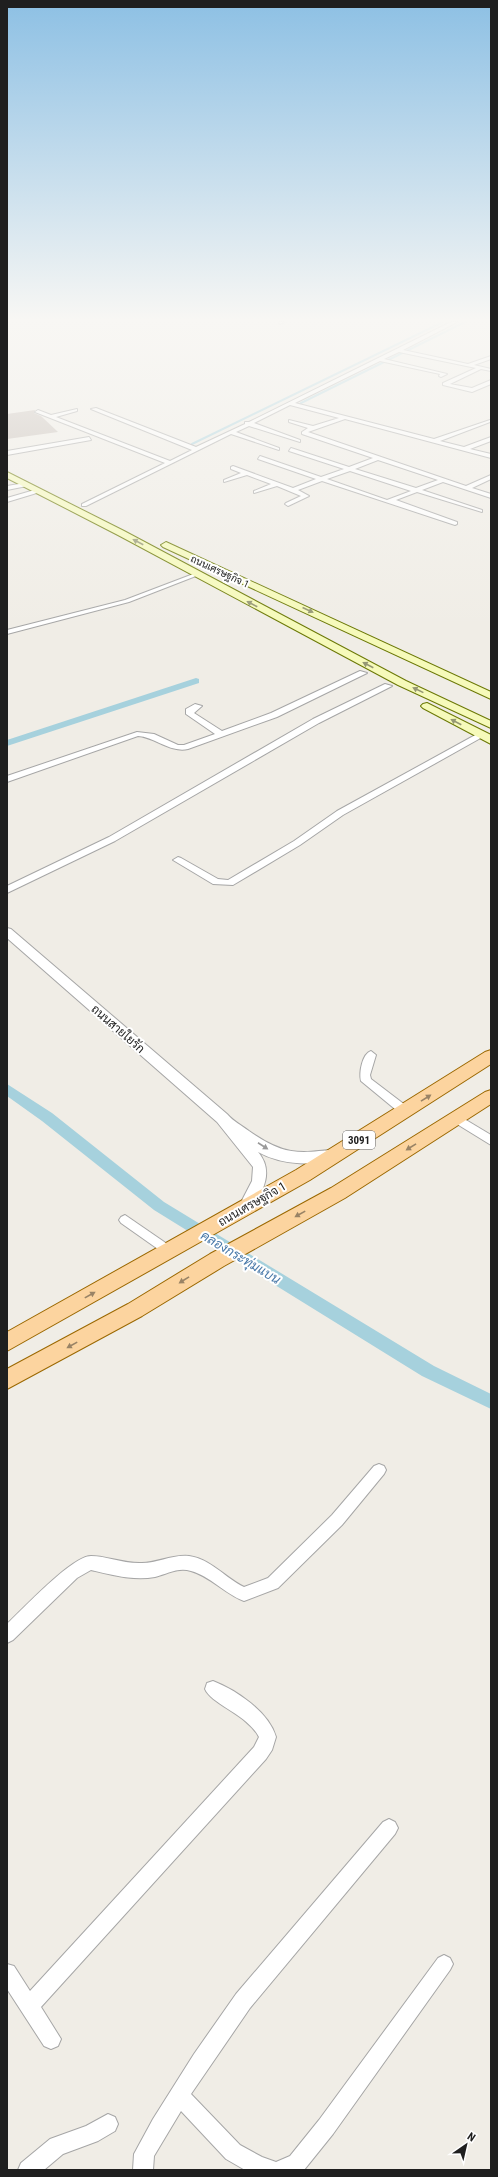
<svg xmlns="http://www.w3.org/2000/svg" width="498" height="2177" font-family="'Roboto Condensed',Sarabun,sans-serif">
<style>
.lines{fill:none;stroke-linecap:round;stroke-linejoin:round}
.stream{stroke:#a6d1dd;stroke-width:2}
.canal{fill:#a6d1dd;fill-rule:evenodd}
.building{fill:#c5bcb5}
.minor-casing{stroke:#a6a6a6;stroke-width:2}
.tertiary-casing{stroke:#a6a6a6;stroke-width:2}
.secondary-casing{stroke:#6b7805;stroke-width:2}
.primary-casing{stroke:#9b6800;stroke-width:2}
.minor{fill:#fff;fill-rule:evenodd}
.tertiary{fill:#fff;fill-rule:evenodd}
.secondary{fill:#f6faba;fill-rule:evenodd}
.primary{fill:#fcd49f;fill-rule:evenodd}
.oneway{fill:#959774}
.oneway2{fill:#998365}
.oneway3{fill:#9a9a9a}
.labels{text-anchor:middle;stroke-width:4;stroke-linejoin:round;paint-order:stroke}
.far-street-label{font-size:10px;fill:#1f1f1f;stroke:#fff}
.shield{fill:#fff;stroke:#626262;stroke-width:1}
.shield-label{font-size:11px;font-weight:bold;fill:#1f1f1f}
.street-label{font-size:12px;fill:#1f1f1f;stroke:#fff}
.water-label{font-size:13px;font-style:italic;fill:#4878a8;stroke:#fff}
</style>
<rect width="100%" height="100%" fill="#f0ede6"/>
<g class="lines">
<g class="stream">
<path d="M301,403L465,322"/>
<path d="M192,444L443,322"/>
</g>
<g class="canal">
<path d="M196,678L199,679V683L7,746V740Z"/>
<path d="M7,1084L52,1113L164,1202L434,1366L491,1394V1409L422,1376L154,1210L42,1121L7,1096Z"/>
</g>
</g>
<path class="building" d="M35,410L34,413L41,416L58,432L7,439V414Z"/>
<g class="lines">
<g class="minor-casing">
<g id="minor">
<path d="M278,322H284L280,324Z"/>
<path d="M451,322H457L403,350L468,364L491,356V359L474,365L491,369V371L481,369L450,384L472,388L491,380V384L472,392L443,385V383L476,368L399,352L384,359L447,374L441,377L439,376L440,374L380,361L295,403L434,439L490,420V422L440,441L464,447L491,437V441L470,449L491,454V458L345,419L308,432L466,486L491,475V479L472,488L491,494V498L443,482L422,490L482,510V512L417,492L396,500L457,522V524L455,525L322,481L298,490L309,496L288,506L285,504L286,503L301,496L277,486L254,493V491L271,484L247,475L224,482V480L241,473L231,469V467L233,466L293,488L316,479L258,459L260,456L321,477L344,469L289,451L291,448L349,467L373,458L302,434V432L308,428L289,422V420L313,426L339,418L290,405L254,423L300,440V442L249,426L236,432L279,448V450L231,434L86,506H82V504L165,463L35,412L38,410L51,415L77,409V411L56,417L170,461L192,450L91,409L96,408L196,447L245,424V422H249ZM378,460L438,480L416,488L355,469ZM350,471L411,491L387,500L327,479Z"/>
<path d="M89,437L91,440L7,455V451Z"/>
<path d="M25,483L28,485L27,486L7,490V486Z"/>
<path d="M38,489L41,491L40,492L7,502V498Z"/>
<path d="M196,573L201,574L129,602L7,634V630L125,600Z"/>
<path d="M360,671L367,673L277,717L188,749C170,753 155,737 138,736L7,782V776L137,732L154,734L178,745H184L215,734L186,714V709L195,704L202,706L194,713L222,731L271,713Z"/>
<path d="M385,684L392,686L319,723L115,841L7,893V886L109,837L313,719Z"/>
<path d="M479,733L486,735L343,815L300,845L233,885L213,884L173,860L178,857L181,858L218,879L228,880L294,841L337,811Z"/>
<path d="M371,1051L376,1055L370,1075L371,1079L409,1108L411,1111L409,1114H401L361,1081C359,1073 362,1054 371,1051Z"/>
<path d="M456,1114L491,1135V1145L452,1121L450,1118Z"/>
<path d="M125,1215L173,1248L175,1251L173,1254L169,1256L165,1254L121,1223L119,1220L121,1217Z"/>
<path d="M379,1464L384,1466L386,1470L384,1474L342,1525L278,1588L244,1601C225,1594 210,1576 191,1571C178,1567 167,1574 155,1577C134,1581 112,1575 91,1570L77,1578L13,1640L7,1643V1624C22,1610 72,1556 91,1556C107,1556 123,1564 142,1563C158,1563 173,1554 189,1556C211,1559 225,1578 244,1587L268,1578L332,1515L374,1466Z"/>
<path d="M213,1681C236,1690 269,1712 276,1737L272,1750L266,1759L41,2007L61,2039L58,2046L51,2049L44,2046L7,1989V1964L14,1966L30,1991L254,1747L259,1737C248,1715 211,1704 205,1689L207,1683Z"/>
<path d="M389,1819L395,1822L398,1828L395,1834L250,2008L191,2094L240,2145L262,2157L276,2162L290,2156L319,2120L438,1958L444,1955L450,1958L453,1964L450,1970L333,2134L304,2170H245L226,2159L181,2111L154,2156L153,2170H133L134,2154L153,2119L194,2054L236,1994L383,1822Z"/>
<path d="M108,2114L115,2117L118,2124L115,2131L98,2141L63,2154L44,2170H18L21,2163L50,2139L86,2126Z"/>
</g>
</g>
<g class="tertiary-casing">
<path id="tertiary" d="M7,928L11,929L227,1114C234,1122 241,1125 249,1131C283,1155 297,1154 337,1149L342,1150L344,1154L342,1158C316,1166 283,1166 258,1152C275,1172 262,1192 251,1212L246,1214L241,1212L238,1208L252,1181L253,1167L217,1122L7,938Z"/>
</g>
<g class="secondary-casing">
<g id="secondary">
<path d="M7,472L124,531L406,681L491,721V728L398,685L118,535L7,478Z"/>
<path d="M166,542L491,692V699L163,547L161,545Z"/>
<path d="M427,703L491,735V744L423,708L421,706L423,704Z"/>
</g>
</g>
<g class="primary-casing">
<g id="primary">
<path d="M491,1050V1064L310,1180L7,1351V1332L296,1170L485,1052Z"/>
<path d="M491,1090V1104L345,1198L224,1266L142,1316L7,1389V1369L128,1304L210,1254L331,1188L485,1092Z"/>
</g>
</g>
<use href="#minor" class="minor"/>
<use href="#tertiary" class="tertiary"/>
<use href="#secondary" class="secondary"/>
<use href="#primary" class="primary"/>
</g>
<defs><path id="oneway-solid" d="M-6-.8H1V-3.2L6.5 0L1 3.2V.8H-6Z"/></defs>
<g class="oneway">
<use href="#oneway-solid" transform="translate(138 542) rotate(-152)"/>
<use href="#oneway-solid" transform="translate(252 604) rotate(-152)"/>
<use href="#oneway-solid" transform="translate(308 610) rotate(25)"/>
<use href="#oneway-solid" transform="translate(368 665) rotate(-153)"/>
<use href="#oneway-solid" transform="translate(418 690) rotate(-154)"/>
<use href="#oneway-solid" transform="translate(456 722) rotate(-152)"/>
</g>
<g class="oneway2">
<use href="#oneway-solid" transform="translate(426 1098) rotate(-32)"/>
<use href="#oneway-solid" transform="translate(411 1147) rotate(148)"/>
<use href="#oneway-solid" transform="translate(300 1214) rotate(151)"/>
<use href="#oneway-solid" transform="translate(184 1280) rotate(148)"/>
<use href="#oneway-solid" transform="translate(90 1295) rotate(-29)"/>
<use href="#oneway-solid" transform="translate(72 1345) rotate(151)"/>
</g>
<use class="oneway3" href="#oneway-solid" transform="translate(263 1146) rotate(33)"/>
<linearGradient id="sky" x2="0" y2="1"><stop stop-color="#8dc0e4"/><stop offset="0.51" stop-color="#f8f7f4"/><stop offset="1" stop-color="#f8f7f4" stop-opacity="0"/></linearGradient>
<rect width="498" height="627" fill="url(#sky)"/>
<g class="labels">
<g class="far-street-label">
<text transform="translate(220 571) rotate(25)" y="4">ถนนเศรษฐกิจ 1</text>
</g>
<rect class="shield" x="343" y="1131" width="32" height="18" rx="3"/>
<g class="shield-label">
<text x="359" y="1144">3091</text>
</g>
<g class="street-label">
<text transform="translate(118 1029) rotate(41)" y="4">ถนนสายใยรัก</text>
<text transform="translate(252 1204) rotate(-30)" y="4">ถนนเศรษฐกิจ 1</text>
</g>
<g class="water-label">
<text transform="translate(241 1257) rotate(31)" y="5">คลองกระทุ่มแบน</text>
</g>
</g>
<rect width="498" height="2177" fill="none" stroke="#1f1f1f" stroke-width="16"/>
<g transform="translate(466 2145) rotate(34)" stroke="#ffffff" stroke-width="3" paint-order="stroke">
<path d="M0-3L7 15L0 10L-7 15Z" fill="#1f1f1f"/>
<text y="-6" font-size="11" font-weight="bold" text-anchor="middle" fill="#1f1f1f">N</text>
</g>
</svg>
